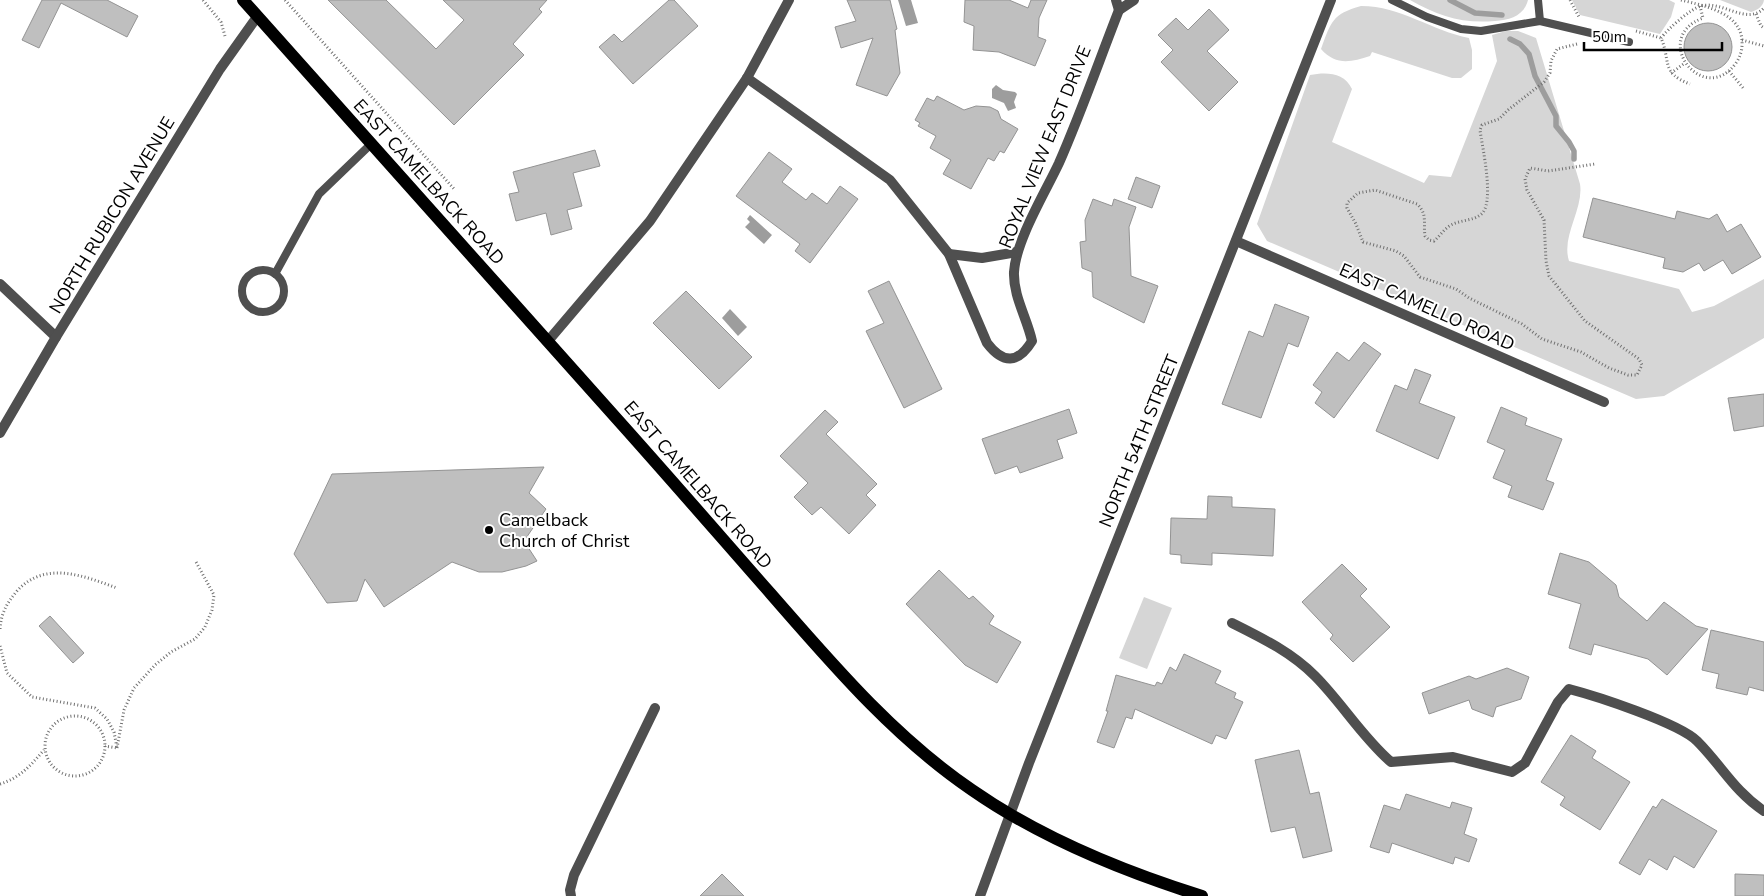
<svg xmlns="http://www.w3.org/2000/svg" width="1764" height="896" font-family="'Nunito Sans',sans-serif">
<style>
.green{fill:#d6d6d6}
.water{fill:#9d9d9d}
.lines{fill:none;stroke-linecap:round;stroke-linejoin:round}
.stream{stroke:#9d9d9d;stroke-width:5.5}
.building{fill:#bfbfbf;stroke:#939393}
.path{stroke:#717171;stroke-width:3;stroke-dasharray:1 2.5;stroke-linecap:butt}
.lane{stroke:#4f4f4f;stroke-width:8}
.street{stroke:#4f4f4f;stroke-width:10}
.primary{stroke:#000;stroke-width:12}
.poi-dot{fill:#000;stroke:#fff;stroke-width:2}
.labels{text-anchor:middle;stroke-width:4;stroke-linejoin:round;paint-order:stroke}
.street-label{font-size:18px;fill:#000;stroke:#fff}
.poi-label{font-size:18px;fill:#000;stroke:#fff;text-anchor:start}
</style>
<rect width="100%" height="100%" fill="#fff"/>
<g class="green">
<path d="M1410,0H1528C1524,16 1510,20 1495,21C1462,24 1439,16 1410,0Z"/>
<path d="M1572,0H1669L1675,3L1671,17L1660,34L1580,15Z"/>
<path d="M1720,0H1764C1763,7 1757,10 1751,12Z"/>
<path d="M1361,6C1401,6 1432,31 1469,38L1472,50V69L1461,78H1452L1372,52L1370,56C1351,62 1336,66 1321,49C1331,22 1332,14 1361,6Z"/>
<path d="M1506,31H1518L1536,38L1580,184C1584,209 1561,236 1569,261L1679,289L1692,312L1714,306L1764,279V338L1664,396L1636,399L1267,241L1257,224L1310,75C1326,72 1344,72 1352,89L1332,142L1424,183L1429,175L1451,177L1497,61L1492,35Z"/>
<path d="M1144,597L1172,608L1147,669L1119,658Z"/>
</g>
<g class="water">
<path d="M898,0H911L918,23L906,26Z"/>
<path d="M996,85L1003,90L1015,92L1017,94L1014,102L1016,108L1008,111L1004,103L992,98V89Z"/>
<path d="M750,215L772,235L764,244L745,227L750,222L747,219Z"/>
<path d="M730,309L747,327L738,336L722,318Z"/>
</g>
<g class="lines">
<g class="stream">
<path d="M1450,0L1475,13L1502,15"/>
<path d="M1510,39L1520,44L1529,54L1535,76L1556,116V126L1569,142L1574,151V159"/>
</g>
</g>
<g class="building">
<path d="M42,0H107L138,16L127,37L61,3L39,48L22,40Z"/>
<path d="M328,0H386L436,49L464,20L443,0H547L539,9L542,12L513,44L524,55L454,125Z"/>
<path d="M669,0H674L698,26L633,84L599,47L614,34L622,42Z"/>
<path d="M847,0H890L897,29L895,30L900,73L887,96L856,85L873,38L841,48L835,27L856,21Z"/>
<path d="M965,0H1009L1028,8L1031,0H1047L1039,18L1038,37L1046,40L1035,66L999,52L973,50L974,26L964,22Z"/>
<path d="M1209,9L1229,30L1207,51L1238,82L1209,111L1161,62L1173,50L1158,35L1176,18L1188,30Z"/>
<circle cx="1708" cy="47" r="24"/>
<path d="M937,96L964,110L976,106L990,107L998,111L1001,119L1018,129L1004,153L1000,151L994,161L988,158L971,189L943,174L951,160L930,148L936,136L918,126L920,123L915,120L927,98L934,101Z"/>
<path d="M595,150L600,166L573,173L582,206L567,210L572,229L551,235L546,213L516,221L509,194L519,192L513,172Z"/>
<path d="M769,152L792,169L782,182L806,200L812,193L827,204L840,186L858,199L810,263L795,251L800,244L736,196Z"/>
<path d="M1136,177L1160,186L1152,208L1128,199Z"/>
<path d="M1593,198L1675,219L1677,211L1709,219L1717,214L1727,232L1741,224L1761,257L1732,274L1723,260L1704,271L1699,263L1683,272L1663,268L1665,258L1583,237Z"/>
<path d="M1093,199L1112,206L1114,199L1136,207L1129,227L1131,276L1158,286L1144,323L1093,297L1092,272L1082,268L1080,242L1086,241L1085,220Z"/>
<path d="M889,281L942,389L904,408L866,331L884,323L868,291Z"/>
<path d="M686,291L752,357L719,389L653,323Z"/>
<path d="M1275,304L1309,317L1298,347L1288,343L1261,418L1222,404L1249,331L1263,337Z"/>
<path d="M1364,342L1381,354L1334,418L1315,403L1322,392L1313,385L1337,352L1349,361Z"/>
<path d="M1415,369L1431,375L1419,403L1455,417L1438,459L1376,431L1395,385L1407,390Z"/>
<path d="M1764,394V426L1734,431L1728,398Z"/>
<path d="M1501,407L1527,418L1525,425L1562,439L1546,480L1554,483L1543,510L1508,497L1512,486L1493,478L1505,450L1487,442Z"/>
<path d="M1069,409L1077,433L1057,440L1063,458L1020,473L1017,466L995,474L982,439Z"/>
<path d="M825,410L838,422L826,434L877,484L866,495L876,505L849,534L821,507L812,515L794,497L808,483L780,456Z"/>
<path d="M544,467L529,493L546,509L524,541L537,561L526,566L502,572H479L452,562L384,607L365,579L357,601L327,603L294,554L332,474Z"/>
<path d="M1208,496L1232,497V507L1275,509L1273,556L1212,553V565L1181,563V555L1170,554L1171,518L1207,519Z"/>
<path d="M1560,553L1589,562L1616,585L1619,597L1647,621L1664,602L1696,626L1708,629L1667,675L1648,659L1594,644L1591,655L1569,648L1581,604L1548,594Z"/>
<path d="M1342,564L1367,589L1360,596L1390,627L1353,662L1330,639L1333,635L1302,602Z"/>
<path d="M939,570L969,599L973,596L994,616L989,624L1021,642L997,683L965,665L906,604Z"/>
<path d="M50,616L84,653L73,663L39,626Z"/>
<path d="M1711,630L1764,642V691L1749,687L1747,695L1716,688L1719,674L1702,670Z"/>
<path d="M1184,654L1221,671L1215,683L1236,693L1234,698L1243,702L1226,739L1216,735L1212,744L1135,709L1132,719L1126,717L1114,748L1097,742L1108,711H1106L1116,675L1155,686L1157,682L1162,684L1170,667L1176,671Z"/>
<path d="M1507,668L1529,677L1521,699L1496,707L1493,717L1472,709L1469,700L1429,714L1422,693L1469,676L1476,679Z"/>
<path d="M1571,735L1596,751L1592,758L1630,782L1600,830L1560,805L1565,797L1541,782Z"/>
<path d="M1299,750L1310,794L1319,792L1332,851L1303,858L1295,827L1271,832L1255,760Z"/>
<path d="M1406,794L1450,808L1452,802L1472,808L1464,834L1477,839L1469,862L1455,857L1453,864L1392,843L1389,853L1370,847L1384,805L1400,810Z"/>
<path d="M1662,799L1717,831L1694,868L1674,856L1667,870L1649,859L1640,875L1619,863L1653,806L1656,808Z"/>
<path d="M722,874L744,896H700Z"/>
<path d="M1735,874L1764,875V896H1735Z"/>
</g>
<g class="lines">
<g class="path">
<path d="M203,0L221,22L225,36"/>
<path d="M285,0L455,190"/>
<path d="M1570,0L1579,17"/>
<path d="M1681,0C1705,6 1744,13 1742,45C1742,51 1740,57 1736,63C1704,108 1649,38 1703,18L1700,6"/>
<path d="M1756,14L1761,26L1764,28"/>
<path d="M1636,31L1661,38C1671,60 1660,73 1690,84"/>
<path d="M1661,38C1668,29 1690,9 1701,6C1722,0 1747,26 1764,8"/>
<path d="M1742,40L1764,46"/>
<path d="M1577,44L1557,49L1551,61L1550,73L1544,82L1508,110L1499,119L1482,125L1480,130C1482,146 1496,206 1480,215C1472,221 1460,220 1451,225C1444,229 1440,236 1434,241L1429,240L1425,236C1423,224 1428,214 1417,204L1375,190L1358,193L1347,203V208L1356,224L1363,242L1396,251L1404,256L1420,277L1456,289L1469,298L1522,324L1542,339L1581,352L1609,368L1628,375H1637L1642,365L1639,359L1585,321L1549,276L1546,261L1544,220L1527,190L1525,179L1530,168L1548,171L1595,164"/>
<path d="M1729,71L1744,89"/>
<path d="M1671,73L1685,63"/>
<path d="M0,629C1,613 7,603 17,591C45,560 84,576 117,588"/>
<path d="M0,646L7,673L32,697L95,708L107,719L114,732L117,748L105,746"/>
<circle cx="75" cy="746" r="30"/>
<path d="M117,748L124,710L134,688L155,665L171,652L195,639L205,627L212,610L214,595L195,560"/>
<path d="M0,784C20,778 31,765 44,750"/>
</g>
<g class="lane">
<path d="M1392,0L1427,17L1461,29L1481,31L1540,21L1629,42"/>
<path d="M1538,0L1540,21"/>
<circle cx="263" cy="291" r="21"/>
<path d="M275,274L319,194L370,145"/>
</g>
<g class="street">
<path d="M1116,0L1119,10"/>
<path d="M1119,10L1134,0"/>
<path d="M747,78L890,180L949,254L987,343C1003,364 1018,364 1032,341C1027,318 1013,296 1014,272C1016,240 1045,193 1059,163C1081,113 1099,61 1119,10"/>
<path d="M1236,241L1604,402"/>
<path d="M949,254L982,258L1017,252"/>
<path d="M0,284L56,337"/>
<path d="M548,341L650,221L747,78L789,0"/>
<path d="M0,433L56,337L220,69L257,17"/>
<path d="M1232,623C1262,638 1291,652 1315,676C1342,703 1362,737 1391,762L1453,757L1512,772L1525,763L1558,702L1569,689C1596,696 1679,723 1697,741C1722,766 1734,791 1764,811"/>
<path d="M571,896L570,890L574,875L655,708"/>
<path d="M980,896L1029,763L1331,0"/>
</g>
<path class="primary" d="M243,0C367,140 493,279 617,419C669,477 720,536 771,594C833,665 894,737 972,790C1041,838 1122,871 1202,896"/>
</g>
<circle class="poi-dot" cx="489" cy="530" r="5"/>
<g class="labels">
<g class="street-label">
<text transform="translate(1045 147) rotate(-68)" y="6">ROYAL VIEW EAST DRIVE</text>
<text transform="translate(429 182) rotate(48)" y="6">EAST CAMELBACK ROAD</text>
<text transform="translate(112 215) rotate(-59)" y="6">NORTH RUBICON AVENUE</text>
<text transform="translate(1427 307) rotate(24)" y="6">EAST CAMELLO ROAD</text>
<text transform="translate(1139 441) rotate(-68)" y="6">NORTH 54TH STREET</text>
<text transform="translate(698 485) rotate(49)" y="6">EAST CAMELBACK ROAD</text>
</g>
<g class="poi-label">
<text x="499" y="526">Camelback<tspan x="499" dy="21">Church of Christ</tspan></text>
</g>
</g>
<path d="M1584 42v8h138v-8" fill="none" stroke="#000000" stroke-width="2.5"/>
<text x="1592" y="42" font-size="15" fill="#000000" stroke="#ffffff" stroke-width="4" paint-order="stroke">50 m</text>
</svg>
